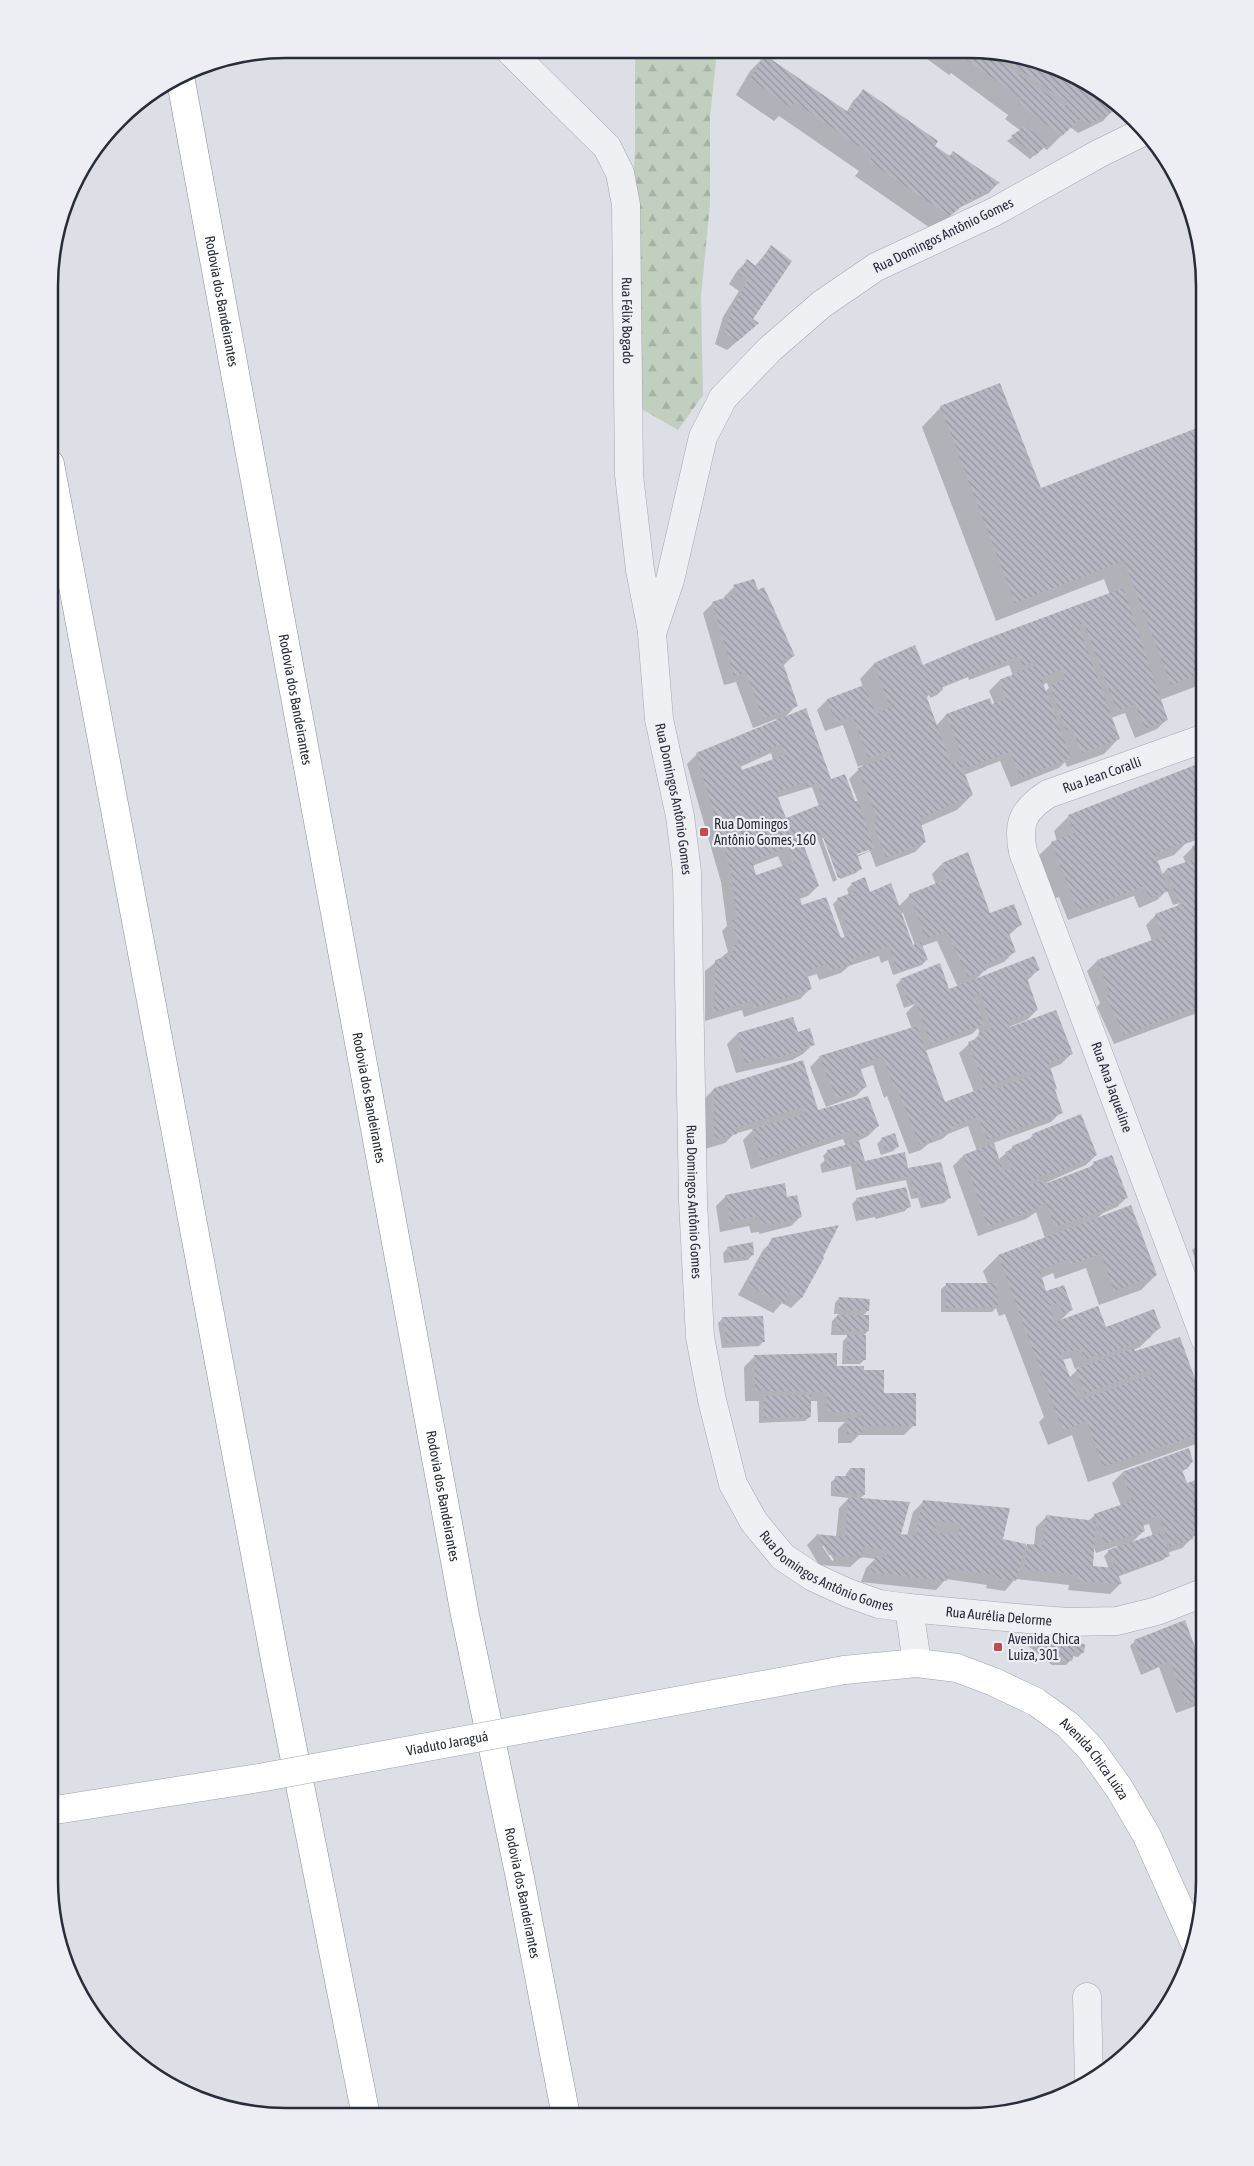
<svg xmlns="http://www.w3.org/2000/svg" width="1254" height="2166" font-family="'Asap Condensed',sans-serif">
<style>
.forest{fill:url(#forest-firs)}
.shadow{fill:#0003;fill-rule:evenodd}
.building{fill:url(#building-back-hatch);fill-rule:evenodd}
.lines{fill:none;stroke-linecap:round;stroke-linejoin:round}
.minor-casing{stroke:#a3a6af;stroke-width:29}
.major-casing{stroke:#9da3b0;stroke-width:29}
.highway-casing{stroke:#868c9b;stroke-width:29}
.minor{stroke:#eff0f4;stroke-width:28}
.major{stroke:#fff;stroke-width:28}
.highway{stroke:#fff;stroke-width:28}
.major-bridge-casing{stroke:#9da3b0;stroke-width:29;stroke-linecap:butt}
.major-bridge{stroke:#fff;stroke-width:28}
.poi-dot{fill:#c24b4f;stroke:#eceef3;stroke-width:2}
.labels{text-anchor:middle;stroke-width:4.5;stroke-linejoin:round;paint-order:stroke}
.street-label{font-size:14px;fill:#282c3b;stroke:#eceef3}
.poi-label{font-size:14px;fill:#282c3b;stroke:#eceef3;text-anchor:start}
.rim{fill:none;stroke:#282c3b;stroke-width:2.5}
</style>
<defs>
<pattern id="forest-firs" width="22" height="20" patternUnits="userSpaceOnUse" patternTransform="scale(1.25)"><rect width="22" height="20" fill="#c1cfbf"/><path d="M5 1l3.5 6h-7zM16 11l3.5 6h-7z" fill="#a6b2a5"/></pattern>
<pattern id="building-back-hatch" width="6" height="6" patternUnits="userSpaceOnUse" patternTransform="scale(1.25)"><rect width="6" height="6" fill="#b5b8c2"/><path d="M-1 5l2 2M0 0l6 6M5-1l2 2" fill="none" stroke="#93969f"/></pattern>
</defs>
<rect width="100%" height="100%" fill="#dddfe6"/>
<path class="forest" d="M635,51H717L710,118V204L701,296L703,395L678,430L643,410L635,369L630,239L635,150Z"/>
<g class="shadow">
<path d="M913,53H1015L1073,73L1083,79L1077,87L1112,111L1103,121L1078,133L1070,127L1047,150L1043,147L1030,159L1007,141L1021,131L1005,119L1008,115L951,73L949,75L923,56L921,59Z"/>
<path d="M765,56L846,113L853,101L863,91L933,146L949,157L953,152L998,183L989,193L961,207L933,230L855,176L859,171L779,116L774,121L736,95L750,71Z"/>
<path d="M771,247L747,333L727,350L715,344L723,317L739,291L729,284L737,271L747,261L755,266Z"/>
<path d="M941,407L1040,490L1205,426V540L1198,543L1205,563V683L1160,700L1167,719L1157,729L1135,738L1125,713L1111,718L1118,739L1104,754L1067,767L1065,762L1059,768L1011,787L1000,761L964,775L972,795L957,810L920,826L925,842L915,852L876,867L870,851L857,857L861,868L856,873L840,879L825,838H822L837,880L833,882L818,840L803,846L818,886L808,896L799,899L802,907L840,940L845,938L833,904L838,899L849,895L847,889L852,884L898,907L910,895L936,885L932,874L942,864L990,915L1020,925L1008,936L1014,952L1004,962L985,970L974,981L1038,970L1027,981L1037,1010L1027,1020L1008,1027L1071,1054L1061,1064L1049,1069L1054,1091L1061,1112L1051,1122L993,1143L998,1160L1013,1147L1028,1140L1033,1135L1096,1155L1086,1165L1043,1184L1044,1186L1087,1170L1094,1163L1127,1197L1117,1207L1103,1213L1096,1219L1156,1275L1141,1290L1099,1305L1086,1268L1055,1279L1053,1273L1041,1278L1045,1290L1072,1309L1060,1321L1105,1328H1159L1140,1347L1133,1350L1205,1411V1436L1196,1444L1088,1482L1072,1435L1048,1445L1039,1422L1044,1417L1005,1314L999,1316L996,1308L992,1312H941V1289L946,1285L988,1284L983,1271L998,1256L1045,1238L1036,1212L1026,1219L978,1236L953,1166L963,1156L977,1151L968,1126L948,1134L942,1139L928,1144L921,1150L909,1154L887,1096L884,1098L873,1065L859,1070L866,1086L856,1096L826,1107L810,1067L820,1057L912,1029L906,1013L915,1004L904,1008L896,985L901,980L944,992L958,987L937,941L922,946L926,960L922,965L893,975L888,960L881,963L879,956L849,966L841,973L819,980L817,974L807,977L810,989L800,999L744,1017L742,1010L705,1021V971L728,952L722,931L727,926L721,882L687,764L697,754L777,721L776,719L753,728L736,682L724,685L703,613L713,603L725,599L724,597L734,587L757,591L793,656L783,666L796,706L783,719L830,780L855,803L858,802L849,779L863,765L858,767L843,725L825,731L817,710L827,700L863,687L860,679L874,664L922,668L1110,595L1104,579L996,621L922,427ZM1009,665L1013,676L999,681L989,691L995,705L991,706L989,699L946,715L936,726L926,698L929,695L930,698L937,695L942,690L941,688L968,677L969,680ZM1047,683L1049,688L1045,692L1042,685ZM771,753L773,760L741,771L740,767ZM812,787L819,806L785,820L776,798ZM869,849V851L852,857L851,855ZM778,856L783,867L756,876L752,866ZM903,913L915,945L907,949L900,914ZM978,1028L980,1034L959,1053L974,1092L944,1104L925,1051L972,1034ZM1071,1358L1075,1369L1080,1367L1069,1378L1062,1360Z"/>
<path d="M1205,762V837L1185,844L1174,855L1157,861L1162,875L1166,870L1186,863L1183,857L1193,847L1205,842V874L1202,875L1205,882V955L1199,957L1205,973V1010L1114,1044L1097,1007L1100,1003L1087,971L1097,961L1152,941L1146,925L1156,915L1174,909L1180,903L1173,905L1167,890L1157,900L1139,908L1134,896L1068,920L1059,897L1053,899L1037,857L1052,843L1057,841L1054,831L1069,816Z"/>
<path d="M793,1019L797,1033L813,1044L803,1054L792,1060L736,1073L727,1044L737,1034Z"/>
<path d="M803,1062L817,1112L878,1126L868,1136L858,1141L864,1162L907,1170L949,1198L944,1203L921,1208L918,1198L911,1199L906,1180L856,1190L851,1166L822,1173L820,1165L825,1160L823,1156L828,1151L846,1146L843,1139L751,1169L743,1140L755,1128L734,1134L725,1143L705,1149L704,1099L714,1089Z"/>
<path d="M882,1139L898,1146L893,1151L881,1155L877,1144Z"/>
<path d="M726,1196L786,1199L801,1216L791,1226L759,1234V1232L751,1233L749,1226L720,1232L716,1206Z"/>
<path d="M857,1199L909,1206L905,1211L876,1219L875,1217L856,1221L852,1204Z"/>
<path d="M1205,1239V1283L1192,1250Z"/>
<path d="M773,1240L823,1258L801,1298L791,1308L782,1303L773,1313L738,1295L763,1250Z"/>
<path d="M728,1248L752,1255L748,1260L724,1263L723,1253Z"/>
<path d="M839,1298L868,1310L863,1316L868,1331L863,1336L865,1359L860,1364H842L843,1341L849,1335H831L832,1321L839,1314H834L835,1303Z"/>
<path d="M723,1318L763,1342L759,1346L722,1348L718,1323Z"/>
<path d="M754,1357L862,1372L914,1425L904,1435H859L851,1443H838V1429L845,1422H818L817,1401H810V1417L805,1421L759,1423V1401H745L744,1367Z"/>
<path d="M1188,1450L1186,1468L1182,1472L1187,1485L1205,1479V1532L1192,1537V1538L1182,1548L1167,1553L1168,1555L1163,1560L1117,1577L1120,1584L1110,1594L1068,1590L1069,1585L1015,1579L1005,1591L986,1588L987,1585L946,1579L936,1590L861,1582L866,1568L875,1559L861,1557L850,1567L819,1565L807,1545L817,1535L836,1537L839,1508L849,1498L831,1496V1482L836,1478L846,1477V1474L850,1469L864,1495L859,1499L899,1535L907,1536L913,1512L923,1502L1023,1549L1027,1545L1034,1546L1036,1527L1046,1517L1088,1521L1095,1515L1121,1506L1112,1483L1122,1473ZM1149,1524L1153,1536L1131,1543L1144,1531L1142,1526ZM1093,1545L1096,1553L1117,1546L1118,1548L1109,1551L1104,1556L1109,1569L1091,1568ZM822,1546H825L834,1560L832,1561Z"/>
<path d="M1027,1638L1084,1645L1083,1652L1078,1657L1072,1656L1071,1660L1066,1665H1052L1023,1642Z"/>
<path d="M1135,1641L1205,1678V1700L1201,1704L1176,1713L1159,1667L1141,1675L1130,1646Z"/>
</g>
<g class="building">
<path d="M954,53H988L1065,106L1067,102L995,53H1015L1073,73L1084,80L1079,87L1114,111L1089,124L1081,118L1062,136L1019,104L1022,99L966,59L965,61Z"/>
<path d="M765,55L848,112L863,89L938,141L935,146L950,156L953,151L1000,183L972,198L949,216L869,161L873,156L795,102L790,107L750,79Z"/>
<path d="M1025,126L1048,144L1035,156L1011,136Z"/>
<path d="M771,245L792,261L753,319L759,323L738,341L724,334L733,305L748,281L738,274L747,259L757,267Z"/>
<path d="M1000,383L1041,488L1205,425V529L1195,533L1205,559V672L1171,685L1124,561L1015,603L940,406Z"/>
<path d="M754,579L758,590L764,587L795,656L782,660L798,706L763,719L746,672L734,676L712,602L736,594L733,585Z"/>
<path d="M1123,588L1168,720L1145,729L1135,704L1117,711L1084,623L1078,625L1120,739L1082,753L1072,729L1066,731L1050,686L1066,678L1062,669L1041,678L1071,758L1021,778L1010,752L966,768L946,714L990,698L992,704L1006,699L999,680L1036,665L1035,662L1023,666L1019,656L942,686L943,690L926,695L951,764L960,761L973,795L920,819L926,842L886,858L873,823L878,821L858,768L893,755L891,750L868,758L853,716L835,722L827,699L864,685L876,714L890,707L874,663L915,645L923,665L970,645Z"/>
<path d="M806,708L831,779L845,774L855,801H858L874,848L857,854L862,869L838,878L822,834L802,841L819,886L767,907L799,895L802,905L826,897L841,938L850,935L837,898L854,892L851,883L865,877L870,892L891,883L913,945L921,942L928,960L898,972L889,946L852,959L853,964L829,971L827,964L806,971L812,989L754,1008L752,1001L714,1012L715,960L734,954L732,946L739,944L731,920L737,919L731,872L696,753ZM781,744L785,755L742,770L740,762ZM805,782L806,787L817,783L824,803L786,818L776,793ZM789,847L794,862L756,875L752,861Z"/>
<path d="M1205,761V831L1190,837L1191,840L1155,854L1169,891L1149,898L1144,886L1078,911L1051,842L1074,833L1068,815Z"/>
<path d="M1205,841V868L1202,870L1205,878V949L1198,952L1205,969V1004L1124,1035L1106,996L1110,994L1097,960L1163,936L1155,914L1182,904L1180,901H1178L1166,869L1197,858L1192,846Z"/>
<path d="M968,852L990,913L1014,904L1022,925L1008,931L1016,952L985,964L987,970L968,977L947,931L926,939L909,894L947,879L942,863Z"/>
<path d="M1034,956L1040,970L1026,975L1038,1010L1008,1021L1010,1027L1056,1010L1073,1054L1049,1063L1057,1089L1055,1090L1063,1113L987,1140L978,1117L953,1126L954,1129L931,1137L932,1141L919,1145L897,1087L894,1089L883,1056L859,1065L867,1087L836,1098L819,1056L917,1026L945,1102L985,1087L968,1042L979,1038L978,1033L992,1028L980,993L974,995L984,1024L931,1044L915,1002L909,1005L900,979L940,963L949,989ZM1031,1070L1032,1075L995,1089L993,1084Z"/>
<path d="M793,1017L798,1032L810,1028L815,1045L803,1048V1050L774,1059L773,1056L745,1064L737,1033Z"/>
<path d="M803,1060L818,1110L868,1096L879,1126L857,1137L853,1130L761,1160L752,1129L805,1114L803,1107L735,1128L737,1134L714,1140V1088Z"/>
<path d="M1081,1114L1097,1155L1051,1175L1050,1173L1030,1181L1031,1184L1045,1180L1047,1183L1095,1165L1093,1162L1112,1155L1128,1198L1108,1205V1209L1055,1227L1046,1203L1037,1207V1209L988,1227L963,1155L994,1143L1003,1171L1011,1168L1005,1152L1013,1149L1012,1146L1034,1137L1032,1134Z"/>
<path d="M895,1133L899,1147L885,1151L881,1138Z"/>
<path d="M859,1141L865,1161L905,1152L908,1168L941,1162L951,1198L925,1204L922,1193L915,1195L910,1176L861,1186L856,1162L827,1169L824,1159L829,1158L827,1150Z"/>
<path d="M785,1183L787,1197L797,1195L802,1217L769,1225V1223L761,1224L759,1216L730,1222L725,1195Z"/>
<path d="M906,1187L911,1207L880,1215V1213L860,1217L856,1198Z"/>
<path d="M1131,1205L1157,1275L1114,1291L1101,1254L1070,1265L1068,1259L1040,1270L1046,1291L1064,1285L1073,1310L1063,1313L1058,1303L1050,1306L1055,1322L1098,1306L1106,1327L1154,1309L1161,1328L1150,1333L1151,1337L1099,1357V1354L1085,1360L1081,1349L1068,1352V1350L1061,1354L1079,1400L1154,1374L1152,1369L1085,1394L1076,1369L1134,1348L1135,1351L1180,1337L1205,1407V1432L1103,1467L1087,1421L1063,1431L998,1255Z"/>
<path d="M839,1225L823,1257L824,1258L802,1298L790,1292L784,1304L747,1285L772,1238Z"/>
<path d="M753,1242L754,1255L729,1259L727,1247Z"/>
<path d="M946,1283H997L998,1307L946,1308Z"/>
<path d="M839,1297L870,1299L869,1311L838,1310Z"/>
<path d="M837,1315H869V1331H836Z"/>
<path d="M763,1316L765,1342L727,1343L722,1317Z"/>
<rect x="847" y="1335" width="19" height="25"/>
<path d="M837,1353V1366H864V1370H884V1393H916V1426H863L862,1434H847V1418H861V1412H827V1392L755,1391L754,1355Z"/>
<path d="M811,1395V1417L764,1418V1396Z"/>
<path d="M1189,1448L1193,1461L1187,1469L1182,1470L1187,1483L1205,1477V1526L1191,1531L1193,1539L1170,1547L1159,1515L1142,1521L1145,1531L1105,1544L1094,1514L1132,1501L1122,1472Z"/>
<path d="M850,1468H865V1495L835,1492V1476H850Z"/>
<path d="M848,1497L910,1502L901,1534L917,1536L918,1530H916L923,1500L1010,1508L1003,1539L1026,1544L1016,1581L995,1578L996,1575L950,1569L947,1581L870,1572L876,1556L886,1558L888,1550L863,1547L862,1558L829,1555L816,1534L845,1537ZM937,1521L961,1524L958,1536L935,1532Z"/>
<path d="M1046,1515L1096,1521L1093,1566L1115,1568L1108,1550L1161,1532L1170,1556L1118,1574L1122,1584L1078,1581V1575L1024,1569L1027,1544L1043,1545Z"/>
<path d="M1185,1620L1205,1674V1697L1186,1704L1170,1661L1146,1671L1134,1640Z"/>
<path d="M1026,1637L1085,1644L1084,1653L1074,1651L1072,1661H1057Z"/>
</g>
<g class="lines">
<g class="minor-casing">
<g id="minor">
<path id="s1" d="M509,50L607,147L620,173L626,205L629,475L640,570L652,631"/>
<path id="s2" d="M1145,131L1100,153L994,212L876,267L822,304L770,349L723,398L703,437L670,580L652,633L659,719L680,816L687,872L693,1201L700,1337L712,1400L733,1484L754,1522L783,1557L813,1577L848,1593L879,1604L909,1608L1028,1619L1068,1622L1117,1621L1157,1611L1205,1592"/>
<path id="s3" d="M1205,1339L1023,852C1017,823 1023,810 1048,794L1205,738"/>
<path d="M909,1608L917,1663"/>
<path d="M1087,1997L1089,2081"/>
</g>
</g>
<g class="major-casing">
<g id="major">
<path id="s4" d="M844,1670L917,1663L957,1668L994,1682L1036,1702L1068,1725L1091,1749L1119,1788L1147,1836L1194,1941"/>
</g>
</g>
<g class="highway-casing">
<g id="highway">
<path id="s5" d="M180,76L465,1615L520,1878L566,2116"/>
<path d="M50,464L276,1665L366,2116"/>
</g>
</g>
<use href="#minor" class="minor"/>
<use href="#major" class="major"/>
<use href="#highway" class="highway"/>
<g class="major-bridge-casing">
<g id="major-bridge">
<path id="s6" d="M49,1811L259,1778L844,1670"/>
</g>
</g>
<use href="#major-bridge" class="major-bridge"/>
</g>
<g class="poi-dot">
<rect x="699" y="827" width="10" height="10" rx="2.5"/>
<rect x="993" y="1642" width="10" height="10" rx="2.5"/>
</g>
<g class="labels">
<g class="street-label">
<text transform="translate(943 235) rotate(-26)" y="5">Rua Domingos Antônio Gomes</text>
<text dy="5" stroke="none"><textPath href="#s5" startOffset="229">Rodovia dos Bandeirantes</textPath></text>
<text dy="5" stroke="none"><textPath href="#s1" startOffset="315">Rua Félix Bogado</textPath></text>
<text dy="5" stroke="none"><textPath href="#s5" startOffset="634">Rodovia dos Bandeirantes</textPath></text>
<text dy="5" stroke="none"><textPath href="#s3" startOffset="646">Rua Jean Coralli</textPath></text>
<text dy="5" stroke="none"><textPath href="#s2" startOffset="918">Rua Domingos Antônio Gomes</textPath></text>
<text transform="translate(1112 1087) rotate(70)" y="5">Rua Ana Jaqueline</text>
<text dy="5" stroke="none"><textPath href="#s5" startOffset="1039">Rodovia dos Bandeirantes</textPath></text>
<text dy="5" stroke="none"><textPath href="#s2" startOffset="1322">Rua Domingos Antônio Gomes</textPath></text>
<text dy="5" stroke="none"><textPath href="#s5" startOffset="1444">Rodovia dos Bandeirantes</textPath></text>
<text dy="5" stroke="none"><textPath href="#s2" startOffset="1742">Rua Domingos Antônio Gomes</textPath></text>
<text dy="5" stroke="none"><textPath href="#s2" startOffset="1925">Rua Aurélia Delorme</textPath></text>
<text dy="5" stroke="none"><textPath href="#s6" startOffset="404">Viaduto Jaraguá</textPath></text>
<text dy="5" stroke="none"><textPath href="#s4" startOffset="282">Avenida Chica Luiza</textPath></text>
<text dy="5" stroke="none"><textPath href="#s5" startOffset="1849">Rodovia dos Bandeirantes</textPath></text>
</g>
<g class="poi-label">
<text x="714" y="829">Rua Domingos<tspan x="714" dy="16">Antônio Gomes, 160</tspan></text>
<text x="1008" y="1644">Avenida Chica<tspan x="1008" dy="16">Luiza, 301</tspan></text>
</g>
</g>
<path d="M0 0H1254V2166H0ZM286 58H968A228 228 0 0 1 1196 286V1880A228 228 0 0 1 968 2108H286A228 228 0 0 1 58 1880V286A228 228 0 0 1 286 58Z" fill="#eceef3" fill-rule="evenodd"/>
<path class="rim" d="M286 58H968A228 228 0 0 1 1196 286V1880A228 228 0 0 1 968 2108H286A228 228 0 0 1 58 1880V286A228 228 0 0 1 286 58Z"/>
</svg>
